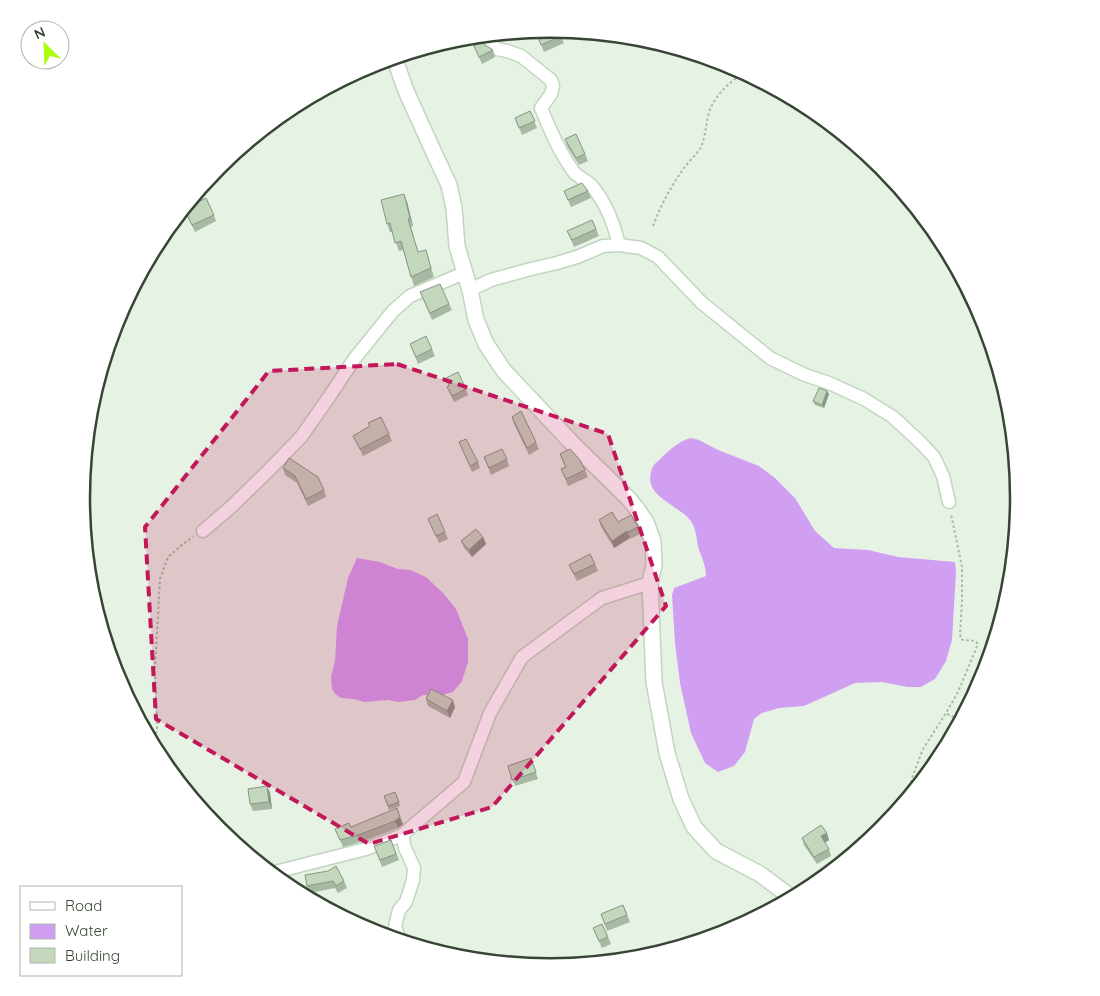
<svg xmlns="http://www.w3.org/2000/svg" width="1100" height="996" font-family="Quicksand,sans-serif">
<style>
.water{fill:#d19ff1}
.lines{fill:none;stroke-linecap:round;stroke-linejoin:round}
.minor-casing{stroke:#c1d6be;stroke-width:15}
.tertiary-casing{stroke:#c1d6be;stroke-width:18}
.path{stroke:#9ec098;stroke-width:2;stroke-dasharray:2.5 2.5;stroke-linecap:butt}
.minor{stroke:#fff;stroke-width:12}
.tertiary{stroke:#fff;stroke-width:15}
.wall{fill:#a7b9a2}
.shaded-wall{fill:#889684}
.building{fill:#c2d7bc;stroke:#889684}
.marked{fill:#c2185b;fill-opacity:0.2;stroke:#c2185b;stroke-width:4;stroke-dasharray:10 6;stroke-linejoin:round}
.rim{fill:none;stroke:#374534;stroke-width:2.5}
</style>
<rect width="100%" height="100%" fill="#e6f2e4"/>
<g class="water">
<path d="M691,438L699,440L718,450L759,466L775,478L795,498L815,531L834,548L868,550L898,557L955,562L956,573L952,640L946,661L935,679L921,687H908L882,682L855,683L804,706L779,708L762,713L754,719L745,752L734,766L718,772L705,763L691,733L680,683L675,643L672,595L674,588L706,576C706,566 702,558 699,550C696,539 697,529 690,520C678,505 644,496 651,472C652,469 652,468 654,465C656,462 660,460 662,457C671,449 679,441 691,438Z"/>
<path d="M357,558L380,562L398,569L410,570L426,577L444,594L456,609L468,639V662L462,681L453,692L442,695H423L415,700L398,702L388,700L364,702L354,699L341,698L335,694L332,689L331,677L335,661L337,626L348,578Z"/>
</g>
<g class="lines">
<g class="minor-casing">
<g id="minor">
<path d="M468,37L484,39L497,49L507,51L521,56L551,80L553,86L551,94L541,108C550,130 559,151 573,171C577,177 586,180 591,185C605,201 614,224 619,245"/>
<path d="M470,290L491,280L531,269L557,263L577,257L603,246L619,245L641,248L658,257L702,303L770,358L805,375L829,383L864,399L893,417L920,442L934,457L943,476L949,502"/>
<path d="M203,531L231,507L268,471L301,437L329,397L355,358L393,311L410,296L464,273"/>
<path d="M271,873L366,849L402,835L464,782L490,713L522,657L602,598L650,583"/>
<path d="M400,940L395,927L399,910L406,902L413,880L414,868L405,848L402,835"/>
</g>
</g>
<g class="tertiary-casing">
<path id="tertiary" d="M394,57L406,91L435,155L449,185L454,208L457,246L470,290L476,320L486,344L504,371L571,442L628,498L637,509L646,522L653,541L654,565L650,583L654,682L667,753L681,799L694,827L716,851L760,874L792,898"/>
</g>
<g class="path">
<path d="M653,226C661,205 671,186 684,168C689,161 697,154 701,147C705,137 706,127 708,116C713,96 728,84 744,72"/>
<path d="M947,714L961,720"/>
<path d="M151,742L154,740L157,729L155,669L160,579L168,557L183,544L193,537"/>
<path d="M909,797L908,794L913,775L923,749L946,713L958,692L978,644C974,638 967,642 961,639L960,634L962,600V567L951,514"/>
</g>
<use href="#minor" class="minor"/>
<use href="#tertiary" class="tertiary"/>
</g>
<g class="wall">
<path d="M558,30L564,43L544,52L537,34Z"/>
<path d="M474,46L493,50L495,57L482,64Z"/>
<path d="M530,111L537,128L522,135L515,118Z"/>
<path d="M565,139L585,154L588,161L579,165L567,146Z"/>
<path d="M564,191H588L591,198L571,207Z"/>
<path d="M407,202L413,226L411,227L418,252L426,250L434,277L414,286L403,250L399,251L392,232H390L387,224Z"/>
<path d="M184,209L214,215L216,221L195,232Z"/>
<path d="M596,229L599,236L574,247L567,231Z"/>
<path d="M420,292L449,304L452,310L432,320Z"/>
<path d="M410,344L432,349L435,356L418,364Z"/>
<path d="M446,378L466,389L468,395L454,402L447,387L449,386Z"/>
<path d="M829,394L824,408L815,405L813,401Z"/>
<path d="M512,417L536,442L539,449L529,455L514,424Z"/>
<path d="M389,434L392,441L363,456L353,436Z"/>
<path d="M459,442L478,462L480,468L472,472Z"/>
<path d="M560,454L585,470L588,477L568,486L561,469L565,467Z"/>
<path d="M484,457L507,459L509,466L491,475Z"/>
<path d="M283,468L324,490L326,497L308,506L297,483L285,475Z"/>
<path d="M428,519L445,532L448,539L439,543Z"/>
<path d="M599,520L618,522L638,527L640,534L630,539V538L614,548L601,527Z"/>
<path d="M483,537L486,544L472,557L464,548L461,541Z"/>
<path d="M595,564L598,571L577,581L569,565Z"/>
<path d="M426,699L455,707L450,718L428,706Z"/>
<path d="M531,758L538,779L515,786L508,766Z"/>
<path d="M267,786L270,793L272,809L253,811L250,804Z"/>
<path d="M384,796L399,802L400,806L389,810Z"/>
<path d="M400,817L403,824L398,828L364,841L343,847L335,829L351,827Z"/>
<path d="M802,838L829,840L825,843L829,849L831,856L817,864L804,845Z"/>
<path d="M391,840L399,860L382,867L374,846Z"/>
<path d="M305,875L344,881L347,888L338,893L335,888L310,893L307,886Z"/>
<path d="M623,905L630,922L607,931L601,914Z"/>
<path d="M593,928L608,937L611,944L602,948Z"/>
</g>
<g class="shaded-wall">
<path d="M404,194L407,202L413,226L410,218Z"/>
<path d="M827,391L829,394L824,408L822,405Z"/>
<path d="M627,531L630,538L614,548L612,541Z"/>
<path d="M483,537L486,544L472,557L469,550Z"/>
<path d="M453,700L455,707L450,718L447,711Z"/>
<path d="M267,786L270,793L272,809L269,802Z"/>
<path d="M400,817L403,824L398,828L395,821Z"/>
<path d="M827,833L829,840L824,843L821,836Z"/>
</g>
<g class="building">
<path d="M549,29L558,30L561,36L541,45L537,34Z"/>
<path d="M481,42L493,50L479,57L474,46Z"/>
<path d="M530,111L535,121L519,128L515,118Z"/>
<path d="M576,134L585,154L576,158L565,139Z"/>
<path d="M582,183L588,191L568,200L564,191Z"/>
<path d="M404,194L410,218L408,219L418,252L426,250L431,268L411,277L401,241L395,243L390,223L387,224L381,200Z"/>
<path d="M206,198L214,215L192,225L184,209Z"/>
<path d="M592,220L596,229L572,240L567,231Z"/>
<path d="M440,284L449,304L430,313L420,292Z"/>
<path d="M426,336L432,349L416,357L410,344Z"/>
<path d="M458,372L466,389L452,396L447,387L449,386L446,378Z"/>
<path d="M819,388L827,391L822,405L813,401Z"/>
<path d="M521,411L536,442L527,448L512,417Z"/>
<path d="M381,417L389,434L360,449L353,436L370,426L368,423Z"/>
<path d="M466,439L478,462L470,466L459,442Z"/>
<path d="M502,449L507,459L489,468L484,457Z"/>
<path d="M570,449L580,460L585,470L566,479L561,469L566,467L560,454Z"/>
<path d="M289,458L318,477L324,490L306,499L295,476L283,468Z"/>
<path d="M612,512L618,522L631,515L638,527L628,532L627,531L612,541L599,520Z"/>
<path d="M437,514L445,532L436,536L428,519Z"/>
<path d="M476,529L483,537L469,550L461,541Z"/>
<path d="M590,554L595,564L574,574L569,565Z"/>
<path d="M431,689L453,700L447,711L426,699Z"/>
<path d="M531,758L536,772L512,780L508,766Z"/>
<path d="M267,786L269,802L250,804L248,789Z"/>
<path d="M395,792L399,802L388,806L384,796Z"/>
<path d="M397,808L400,817L395,821L361,834L340,840L335,829L349,823L351,827Z"/>
<path d="M821,825L827,833L821,836L829,849L814,857L802,838Z"/>
<path d="M391,840L396,854L380,860L374,846Z"/>
<path d="M336,866L344,881L336,886L333,881L307,886L305,875L328,871Z"/>
<path d="M623,905L627,915L605,924L601,914Z"/>
<path d="M602,924L608,937L599,941L593,928Z"/>
<path d="M615,958L616,961L607,962Z"/>
<path d="M580,962L582,964L574,965Z"/>
</g>
<path class="marked" d="M397,364L608,434L666,606L492,807L369,844L156,719L145,527L269,371Z"/>
<path d="M0 0H1100V996H0ZM90 498a460 460 0 1 1 920 0a460 460 0 1 1-920 0Z" fill="#fff" fill-rule="evenodd"/>
<path class="rim" d="M90 498a460 460 0 1 1 920 0a460 460 0 1 1-920 0Z"/>
<rect x="20" y="886" width="162" height="90" fill="#ffffff" stroke="#afb5ae"/>
<rect x="30" y="902" width="25" height="8" fill="#ffffff" stroke="#afb5ae"/>
<text x="65" y="911" font-size="15" fill="#374534">Road</text>
<rect x="30" y="924" width="25" height="15" fill="#d19ff1" stroke="#afb5ae"/>
<text x="65" y="936" font-size="15" fill="#374534">Water</text>
<rect x="30" y="948" width="25" height="15" fill="#c2d7bc" stroke="#afb5ae"/>
<text x="65" y="961" font-size="15" fill="#374534">Building</text>
<g transform="translate(45 45) rotate(336)"><circle r="24" fill="#ffffff" stroke="#afb5ae"/>
<path d="M0-4L9 19L0 12L-9 19Z" fill="#abfe10"/>
<text y="-8" font-size="14" font-weight="bold" text-anchor="middle" fill="#374534">N</text>
</g>
</svg>
